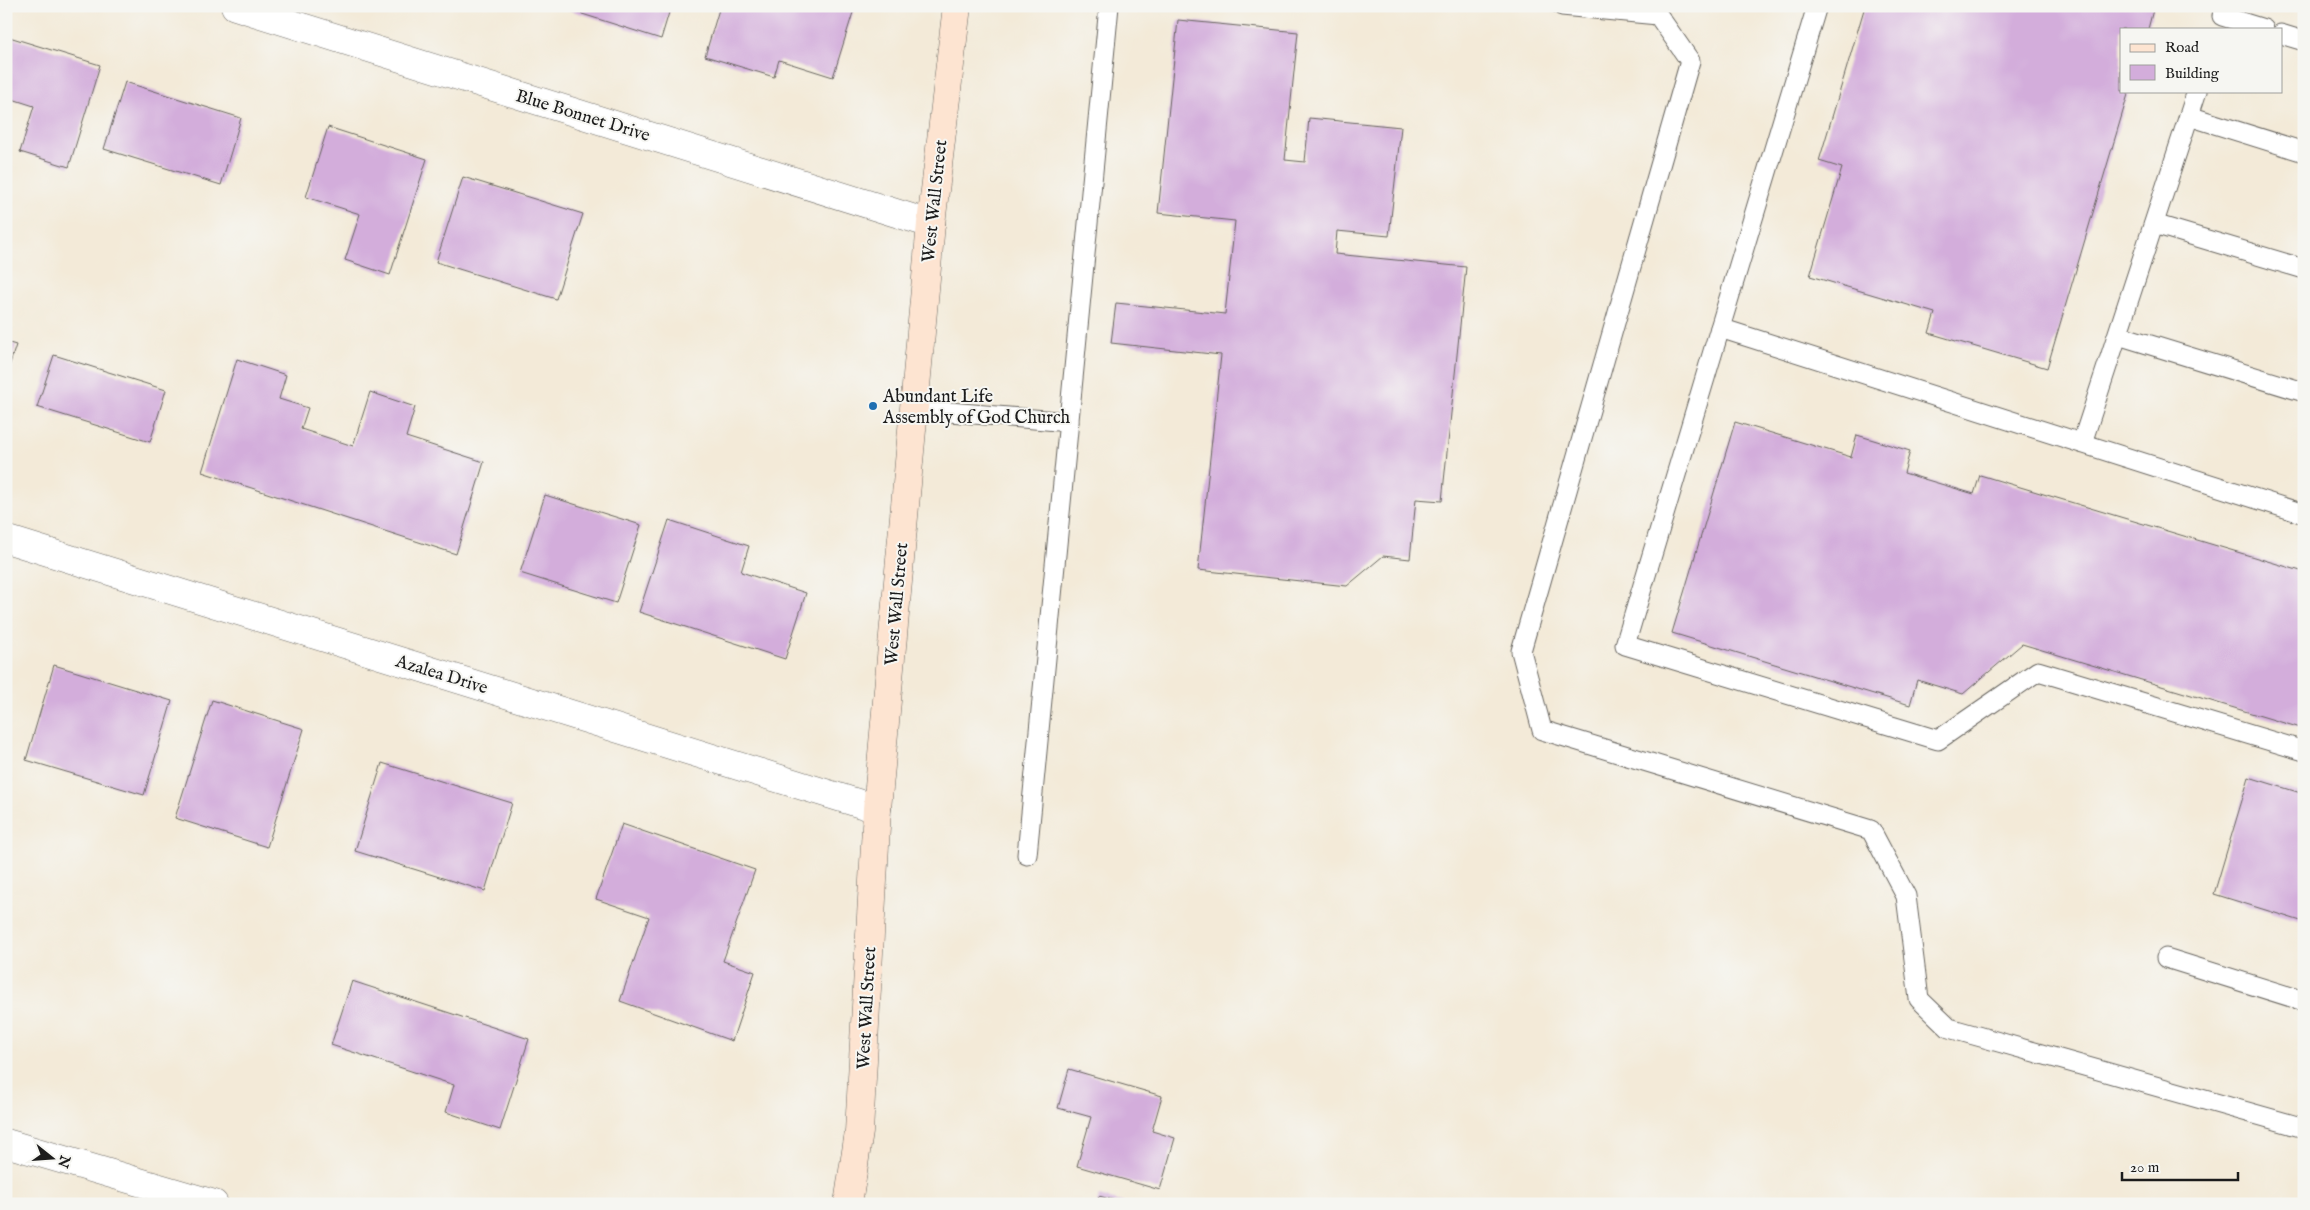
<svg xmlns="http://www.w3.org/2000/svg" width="2310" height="1210" font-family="'IM FELL English',serif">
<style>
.building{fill:#d3addb}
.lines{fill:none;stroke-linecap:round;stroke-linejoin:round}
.lane-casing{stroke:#67645e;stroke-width:21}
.street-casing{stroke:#67645e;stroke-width:29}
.secondary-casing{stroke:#67645e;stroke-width:29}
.lane{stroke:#fff;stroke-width:19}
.street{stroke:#fff;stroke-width:28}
.secondary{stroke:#fde4d1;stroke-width:28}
.poi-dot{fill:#1f6fb2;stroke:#f6f6f2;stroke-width:2}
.labels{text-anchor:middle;stroke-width:4;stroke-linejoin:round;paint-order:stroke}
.street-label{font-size:18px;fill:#1c1c1c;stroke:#f6f6f2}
.poi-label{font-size:18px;fill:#1c1c1c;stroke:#f6f6f2;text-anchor:start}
</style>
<rect width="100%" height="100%" fill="#f6f6f2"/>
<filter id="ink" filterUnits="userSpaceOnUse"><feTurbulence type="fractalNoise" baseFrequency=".02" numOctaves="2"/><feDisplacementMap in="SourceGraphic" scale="10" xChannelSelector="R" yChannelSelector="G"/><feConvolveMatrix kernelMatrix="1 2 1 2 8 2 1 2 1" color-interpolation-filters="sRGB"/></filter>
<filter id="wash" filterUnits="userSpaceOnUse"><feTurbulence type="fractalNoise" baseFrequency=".0096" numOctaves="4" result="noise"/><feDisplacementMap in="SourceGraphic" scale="20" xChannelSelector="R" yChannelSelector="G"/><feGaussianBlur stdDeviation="1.12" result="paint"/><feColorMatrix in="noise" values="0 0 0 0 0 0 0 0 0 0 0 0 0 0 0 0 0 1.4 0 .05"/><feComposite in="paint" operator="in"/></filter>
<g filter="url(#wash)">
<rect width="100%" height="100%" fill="#f3ead8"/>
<g id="blocks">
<g class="building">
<path d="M557,6H671L661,39Z"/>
<path d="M720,6H855L833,77L779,60L774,77L705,56Z"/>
<path d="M1865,6H2154L2148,29H2121V91H2129L2047,368L1929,333L1935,313L1810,276L1842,168L1819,161Z"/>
<path d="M1178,20L1298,32L1285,160L1305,162L1309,118L1401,127L1389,236L1337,231L1335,254L1466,267L1442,501L1416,499L1410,559L1383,556L1347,586L1198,570L1221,355L1111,343L1116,303L1225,314L1235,221L1158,213Z"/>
<path d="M6,36L100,65L69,167L20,152L34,106L6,97Z"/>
<path d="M125,82L241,118L221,185L104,149Z"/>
<path d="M328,127L427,159L390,275L345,260L360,214L306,197Z"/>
<path d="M463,177L583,214L556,299L436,262Z"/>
<path d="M6,342L16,345L7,373H6Z"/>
<path d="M54,355L166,390L150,442L37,407Z"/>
<path d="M237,359L286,375L279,399L308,408L301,429L353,446L370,392L415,407L406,437L484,462L456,554L202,472Z"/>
<path d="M1735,422L1851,457L1857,435L1910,451L1904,473L1974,494L1980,475L2304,572V729L2022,644L1963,694L1917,680L1910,705L1672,633Z"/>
<path d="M545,495L641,525L616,603L520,573Z"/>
<path d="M669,520L749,546L741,572L806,593L785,659L639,612Z"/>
<path d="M54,665L172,701L144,795L26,760Z"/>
<path d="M212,700L304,729L267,847L175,818Z"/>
<path d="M382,763L512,803L485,891L355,851Z"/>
<path d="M2249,777L2304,794V922L2214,894Z"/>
<path d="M622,824L755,870L723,961L755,972L732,1041L620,1001L649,917L596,899Z"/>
<path d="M352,981L529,1039L500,1130L446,1112L454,1085L331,1045Z"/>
<path d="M1069,1069L1162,1096L1152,1131L1175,1138L1160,1190L1077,1166L1091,1117L1058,1108Z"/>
<path d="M1099,1196L1124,1203V1204H1097Z"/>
</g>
</g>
</g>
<g filter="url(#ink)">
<use href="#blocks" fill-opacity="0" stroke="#67645e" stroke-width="1"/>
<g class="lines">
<g class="lane-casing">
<g id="lane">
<path d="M1562,6L1658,15L1690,61L1521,651L1542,730L1871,830L1906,896L1919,999L1949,1028L2304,1128"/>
<path d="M1817,6L1720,328L2304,514"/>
<path d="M2225,6L2222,16L2264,29"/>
<path d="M2281,34L2304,41"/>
<path d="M2189,116L2304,152"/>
<path d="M2154,224L2304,269"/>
<path d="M1720,328L1625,645L1938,740L2038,671L2304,751"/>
<path d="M2118,335L2304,392"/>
<path d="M914,409L1069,422"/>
<path d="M2082,443L2197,91"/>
<path d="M1027,855L1109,6"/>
<path d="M2166,958L2304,1001"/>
</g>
</g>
<g class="street-casing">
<g id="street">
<path d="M235,6L931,224"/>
<path d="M6,539L877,809"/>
<path d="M6,1143L214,1204"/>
</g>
</g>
<g class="secondary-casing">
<path id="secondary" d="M848,1204L859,1132L877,809L931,224L957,6"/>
</g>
<use href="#lane" class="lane"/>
<use href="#street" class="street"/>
<use href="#secondary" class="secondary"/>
</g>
</g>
<circle class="poi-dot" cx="873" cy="406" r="5"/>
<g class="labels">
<g class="street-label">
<text transform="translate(583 115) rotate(17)" y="6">Blue Bonnet Drive</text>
<text transform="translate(934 201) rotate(-84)" y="6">West Wall Street</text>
<text transform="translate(896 604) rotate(-85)" y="6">West Wall Street</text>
<text transform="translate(442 674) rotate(17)" y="6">Azalea Drive</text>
<text transform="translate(866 1008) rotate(-87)" y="6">West Wall Street</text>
</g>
<g class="poi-label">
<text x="883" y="402">Abundant Life<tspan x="883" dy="21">Assembly of God Church</tspan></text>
</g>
</g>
<rect width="2310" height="1210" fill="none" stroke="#f6f6f2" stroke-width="25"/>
<rect x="2120" y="28" width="162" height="65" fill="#f6f6f2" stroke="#9f9f9c"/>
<rect x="2130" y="44" width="25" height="8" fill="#fde4d1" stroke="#9f9f9c"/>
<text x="2165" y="52" font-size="15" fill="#1c1c1c">Road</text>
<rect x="2130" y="65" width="25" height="15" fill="#d3addb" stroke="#9f9f9c"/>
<text x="2165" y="78" font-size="15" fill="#1c1c1c">Building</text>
<g transform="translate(52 1158) rotate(107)" stroke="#f6f6f2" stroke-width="4" paint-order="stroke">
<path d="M0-4L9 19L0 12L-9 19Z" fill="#1c1c1c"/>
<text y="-8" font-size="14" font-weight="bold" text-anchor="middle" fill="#1c1c1c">N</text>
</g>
<path d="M2122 1172v8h116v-8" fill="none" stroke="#1c1c1c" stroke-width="2.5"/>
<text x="2130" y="1172" font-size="15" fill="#1c1c1c" stroke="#f6f6f2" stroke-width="4" paint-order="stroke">20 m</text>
</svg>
